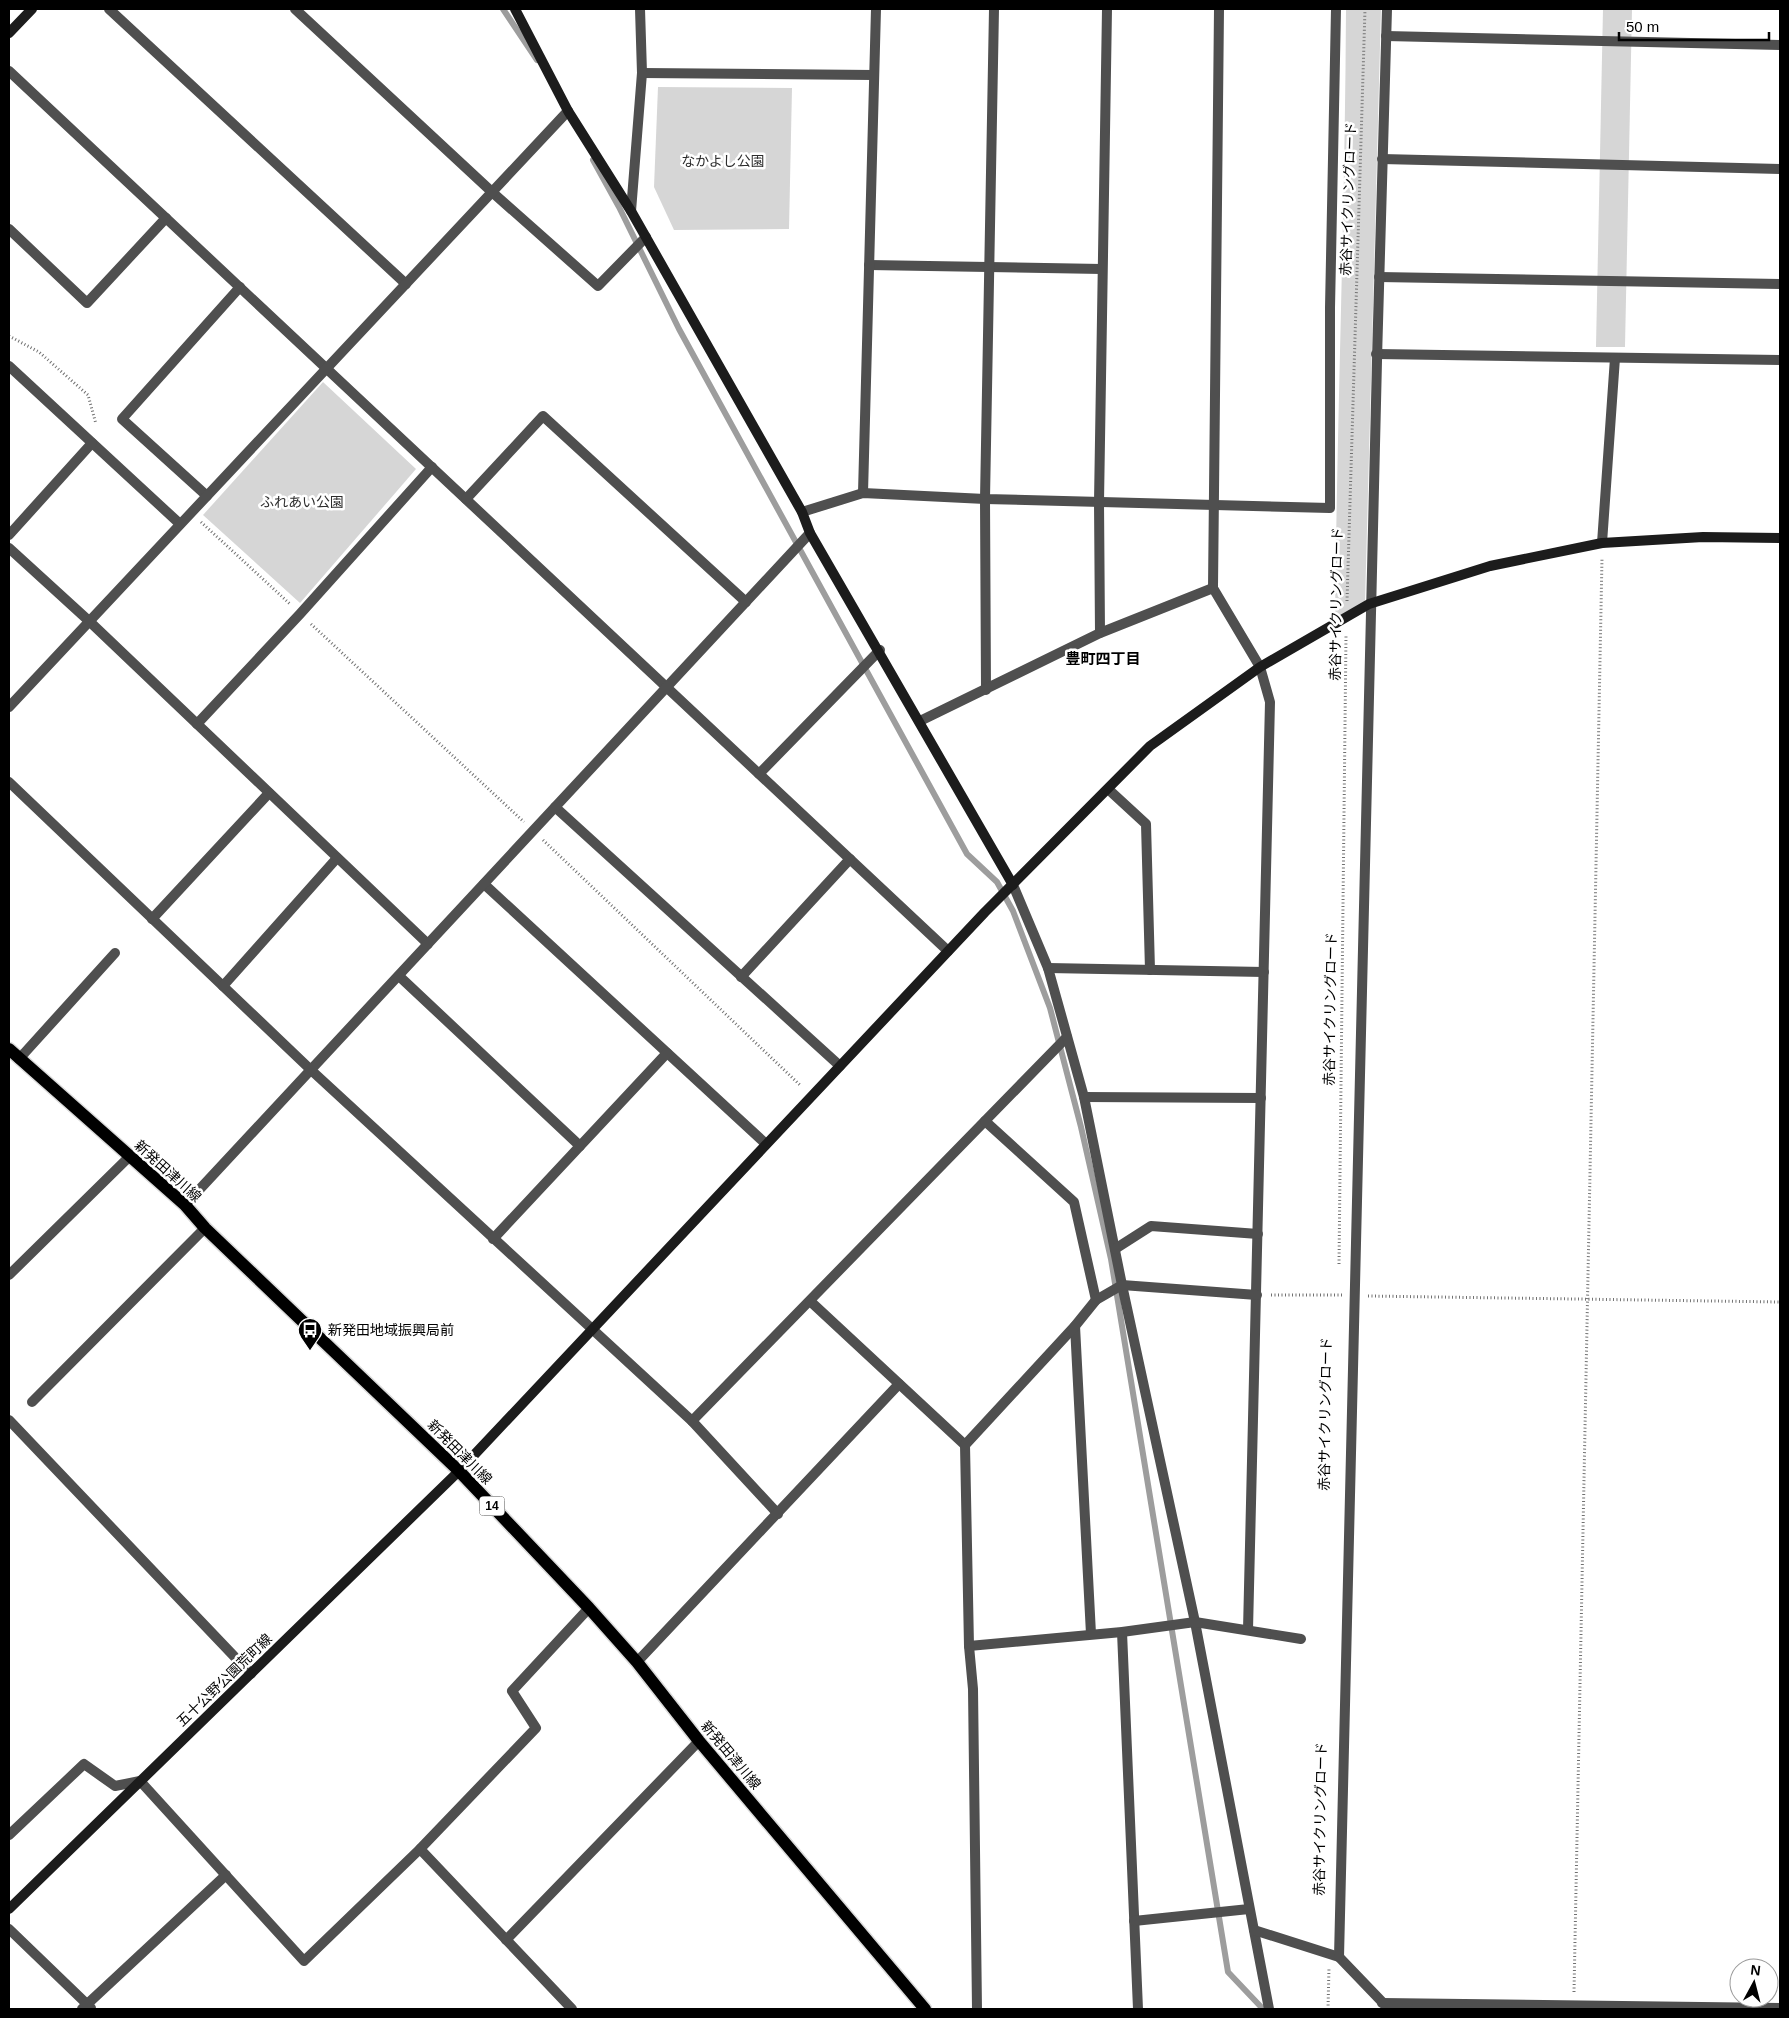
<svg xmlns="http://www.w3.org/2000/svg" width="1789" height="2018" font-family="Helvetica,'Noto Sans JP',sans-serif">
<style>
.green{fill:#d6d6d6}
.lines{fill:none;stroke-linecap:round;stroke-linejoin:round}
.stream{stroke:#9d9d9d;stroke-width:6}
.primary-casing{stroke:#dbdbdb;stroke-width:15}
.path{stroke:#717171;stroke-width:3;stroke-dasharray:1 2.5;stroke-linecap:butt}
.lane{stroke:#4f4f4f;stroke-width:10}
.street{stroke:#4f4f4f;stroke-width:10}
.secondary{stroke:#1c1c1c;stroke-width:10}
.primary{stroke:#000;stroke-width:12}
.labels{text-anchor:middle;stroke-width:5;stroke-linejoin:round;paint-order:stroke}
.shield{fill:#fff;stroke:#4c4c4c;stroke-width:1}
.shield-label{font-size:12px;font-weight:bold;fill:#000}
.park-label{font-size:14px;fill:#2d2d2d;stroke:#fff}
.street-label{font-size:14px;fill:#000;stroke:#fff}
.poi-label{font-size:14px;fill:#000;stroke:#fff;text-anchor:start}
.neighbourhood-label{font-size:15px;font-weight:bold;fill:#000;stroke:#fff}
</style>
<rect width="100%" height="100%" fill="#fff"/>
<g class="green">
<path d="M1346,9H1381L1365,603L1335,620C1337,416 1345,213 1346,9Z"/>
<path d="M1603,9H1632L1625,347H1596Z"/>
<path d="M658,87L792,88L789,229L674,230L654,187Z"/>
<path d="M323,382L416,469L300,603L203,515Z"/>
</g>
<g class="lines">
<g class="stream">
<path d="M503,9L537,60"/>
<path d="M593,160L619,207L679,329L967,854L997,882L1013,911L1050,1008L1081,1127L1111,1259L1228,1972L1263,2009"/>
</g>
<g class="primary-casing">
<path id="primary" d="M9,1049L185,1205L205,1228L459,1471L589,1608L637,1662L699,1741L925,2009"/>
</g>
<g class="path">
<path d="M9,336L39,352L88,395L96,424"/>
<path d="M201,522L290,604"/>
<path d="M1347,601L1365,9"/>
<path d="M311,624L524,822"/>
<path d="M543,840L801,1086"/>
<path d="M1339,1264L1346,635"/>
<path d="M1271,1295H1342"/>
<path d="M1368,1296L1780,1302"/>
<path d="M1574,1992L1602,558"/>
<path d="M1328,2009L1329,1967"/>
</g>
<path class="lane" d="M19,1059L115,953"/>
<g class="street">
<path d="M109,9L406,284"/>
<path d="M295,9L492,192L598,286L646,237"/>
<path d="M1386,36L1780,45"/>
<path d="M9,71L948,951"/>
<path d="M642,73L874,75"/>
<path d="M1382,159L1780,169"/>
<path d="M631,211L642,73L640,9"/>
<path d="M9,229L87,303L166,218"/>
<path d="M869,265L1102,269"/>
<path d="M1379,277L1780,284"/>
<path d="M1376,354L1780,360"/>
<path d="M9,366L180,524"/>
<path d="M863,493L876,9"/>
<path d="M207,496L122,419L240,287"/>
<path d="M466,499L543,416L746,602"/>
<path d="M802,512L863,493L985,499L1330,508V308L1336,9"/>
<path d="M9,535L92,443"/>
<path d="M1602,543L1615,358"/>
<path d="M9,548L89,621L428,944"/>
<path d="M1213,588L1260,667L1270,702L1248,1630"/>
<path d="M1100,633L1099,502L1107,9"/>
<path d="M986,690L985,499L994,9"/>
<path d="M9,707L568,111"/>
<path d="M920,721L1100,633L1213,588L1219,9"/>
<path d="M197,724L300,614L432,467"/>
<path d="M759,774L880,650"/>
<path d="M9,782L311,1070L692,1421L1067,1037"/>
<path d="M1108,789L1146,824L1150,970"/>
<path d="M555,807L840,1066"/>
<path d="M484,884L766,1144"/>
<path d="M1013,885L1048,968L1084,1097L1122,1285L1195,1622L1269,2009"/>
<path d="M152,919L269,793"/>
<path d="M1048,968L1264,972"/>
<path d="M399,976L580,1146"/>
<path d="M741,977L850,859"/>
<path d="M223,986L337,858"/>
<path d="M1084,1097L1261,1098"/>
<path d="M985,1121L1074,1202L1096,1300"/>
<path d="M185,1205L810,533"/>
<path d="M493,1239L667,1053"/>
<path d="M1115,1249L1151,1226L1258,1234"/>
<path d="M9,1275L129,1157"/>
<path d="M810,1301L965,1445"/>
<path d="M1075,1326L1091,1634"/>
<path d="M32,1402L205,1228"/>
<path d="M9,1420L251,1674"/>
<path d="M692,1421L778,1514"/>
<path d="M1122,1632L1138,2009"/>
<path d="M969,1646L1122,1632L1195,1622L1301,1639"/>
<path d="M637,1662L899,1384"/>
<path d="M9,1835L84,1764L115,1786L140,1781L304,1961L420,1849L536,1728L512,1691L589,1608"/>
<path d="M420,1849L572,2009"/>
<path d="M1134,1921L1249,1909"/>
<path d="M9,1929L91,2008"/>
<path d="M1254,1930L1339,1957L1387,2007"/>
<path d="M506,1940L699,1741"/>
<path d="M1339,1957C1356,1307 1367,658 1387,9"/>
<path d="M1382,2003L1780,2008"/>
<path d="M82,2009L226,1875"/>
<path d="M977,2009L973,1689L969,1646L965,1445L1075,1326L1096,1300L1122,1285L1257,1295"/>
</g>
<g class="secondary">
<path d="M515,9L568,111L631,211L802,512L810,533L1013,885"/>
<path d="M9,33L32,9"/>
<path d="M9,1909L459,1471L985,912L1150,746L1260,667L1369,604L1490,566L1602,543L1703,537L1780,538"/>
</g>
<use href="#primary" class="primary"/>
</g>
<defs>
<g id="bus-pin" transform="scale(1.25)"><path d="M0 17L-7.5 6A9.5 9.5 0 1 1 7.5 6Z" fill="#000" stroke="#fff"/><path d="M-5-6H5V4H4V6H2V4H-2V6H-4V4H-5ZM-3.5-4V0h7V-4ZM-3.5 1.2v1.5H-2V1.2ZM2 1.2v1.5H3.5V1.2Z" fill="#fff"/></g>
</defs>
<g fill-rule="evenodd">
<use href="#bus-pin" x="310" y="1330"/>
</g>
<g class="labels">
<rect class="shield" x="479.5" y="1496.5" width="25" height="19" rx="4"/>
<g class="shield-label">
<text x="492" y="1510">14</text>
</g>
<g class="park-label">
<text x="723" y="166">なかよし公園</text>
<text x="302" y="507">ふれあい公園</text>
</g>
<g class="street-label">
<text transform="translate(1348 199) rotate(-88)" y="5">赤谷サイクリングロード</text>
<text transform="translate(1336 604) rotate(-89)" y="5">赤谷サイクリングロード</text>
<text transform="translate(1330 1009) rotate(-89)" y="5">赤谷サイクリングロード</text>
<text transform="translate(168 1171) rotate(42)" y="5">新発田津川線</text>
<text transform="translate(1325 1414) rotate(-89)" y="5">赤谷サイクリングロード</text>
<text transform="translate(460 1452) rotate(45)" y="5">新発田津川線</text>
<text transform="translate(224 1680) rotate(-44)" y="5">五十公野公園荒町線</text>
<text transform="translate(731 1755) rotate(50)" y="5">新発田津川線</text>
<text transform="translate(1320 1819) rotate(-89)" y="5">赤谷サイクリングロード</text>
</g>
<g class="poi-label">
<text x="328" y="1335">新発田地域振興局前</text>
</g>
<g class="neighbourhood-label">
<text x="1103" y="664">豊町四丁目</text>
</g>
</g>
<rect width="1789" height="2018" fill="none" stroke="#000000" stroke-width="20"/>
<g transform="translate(1754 1983) rotate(7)"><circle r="24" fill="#ffffff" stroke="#999999"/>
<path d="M0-4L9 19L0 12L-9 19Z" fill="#000000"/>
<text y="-8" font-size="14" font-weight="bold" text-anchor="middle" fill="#000000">N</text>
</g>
<path d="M1619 32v8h150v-8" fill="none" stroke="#000000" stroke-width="2.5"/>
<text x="1626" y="32" font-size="15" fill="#000000" stroke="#ffffff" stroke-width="4" paint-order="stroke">50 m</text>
</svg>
